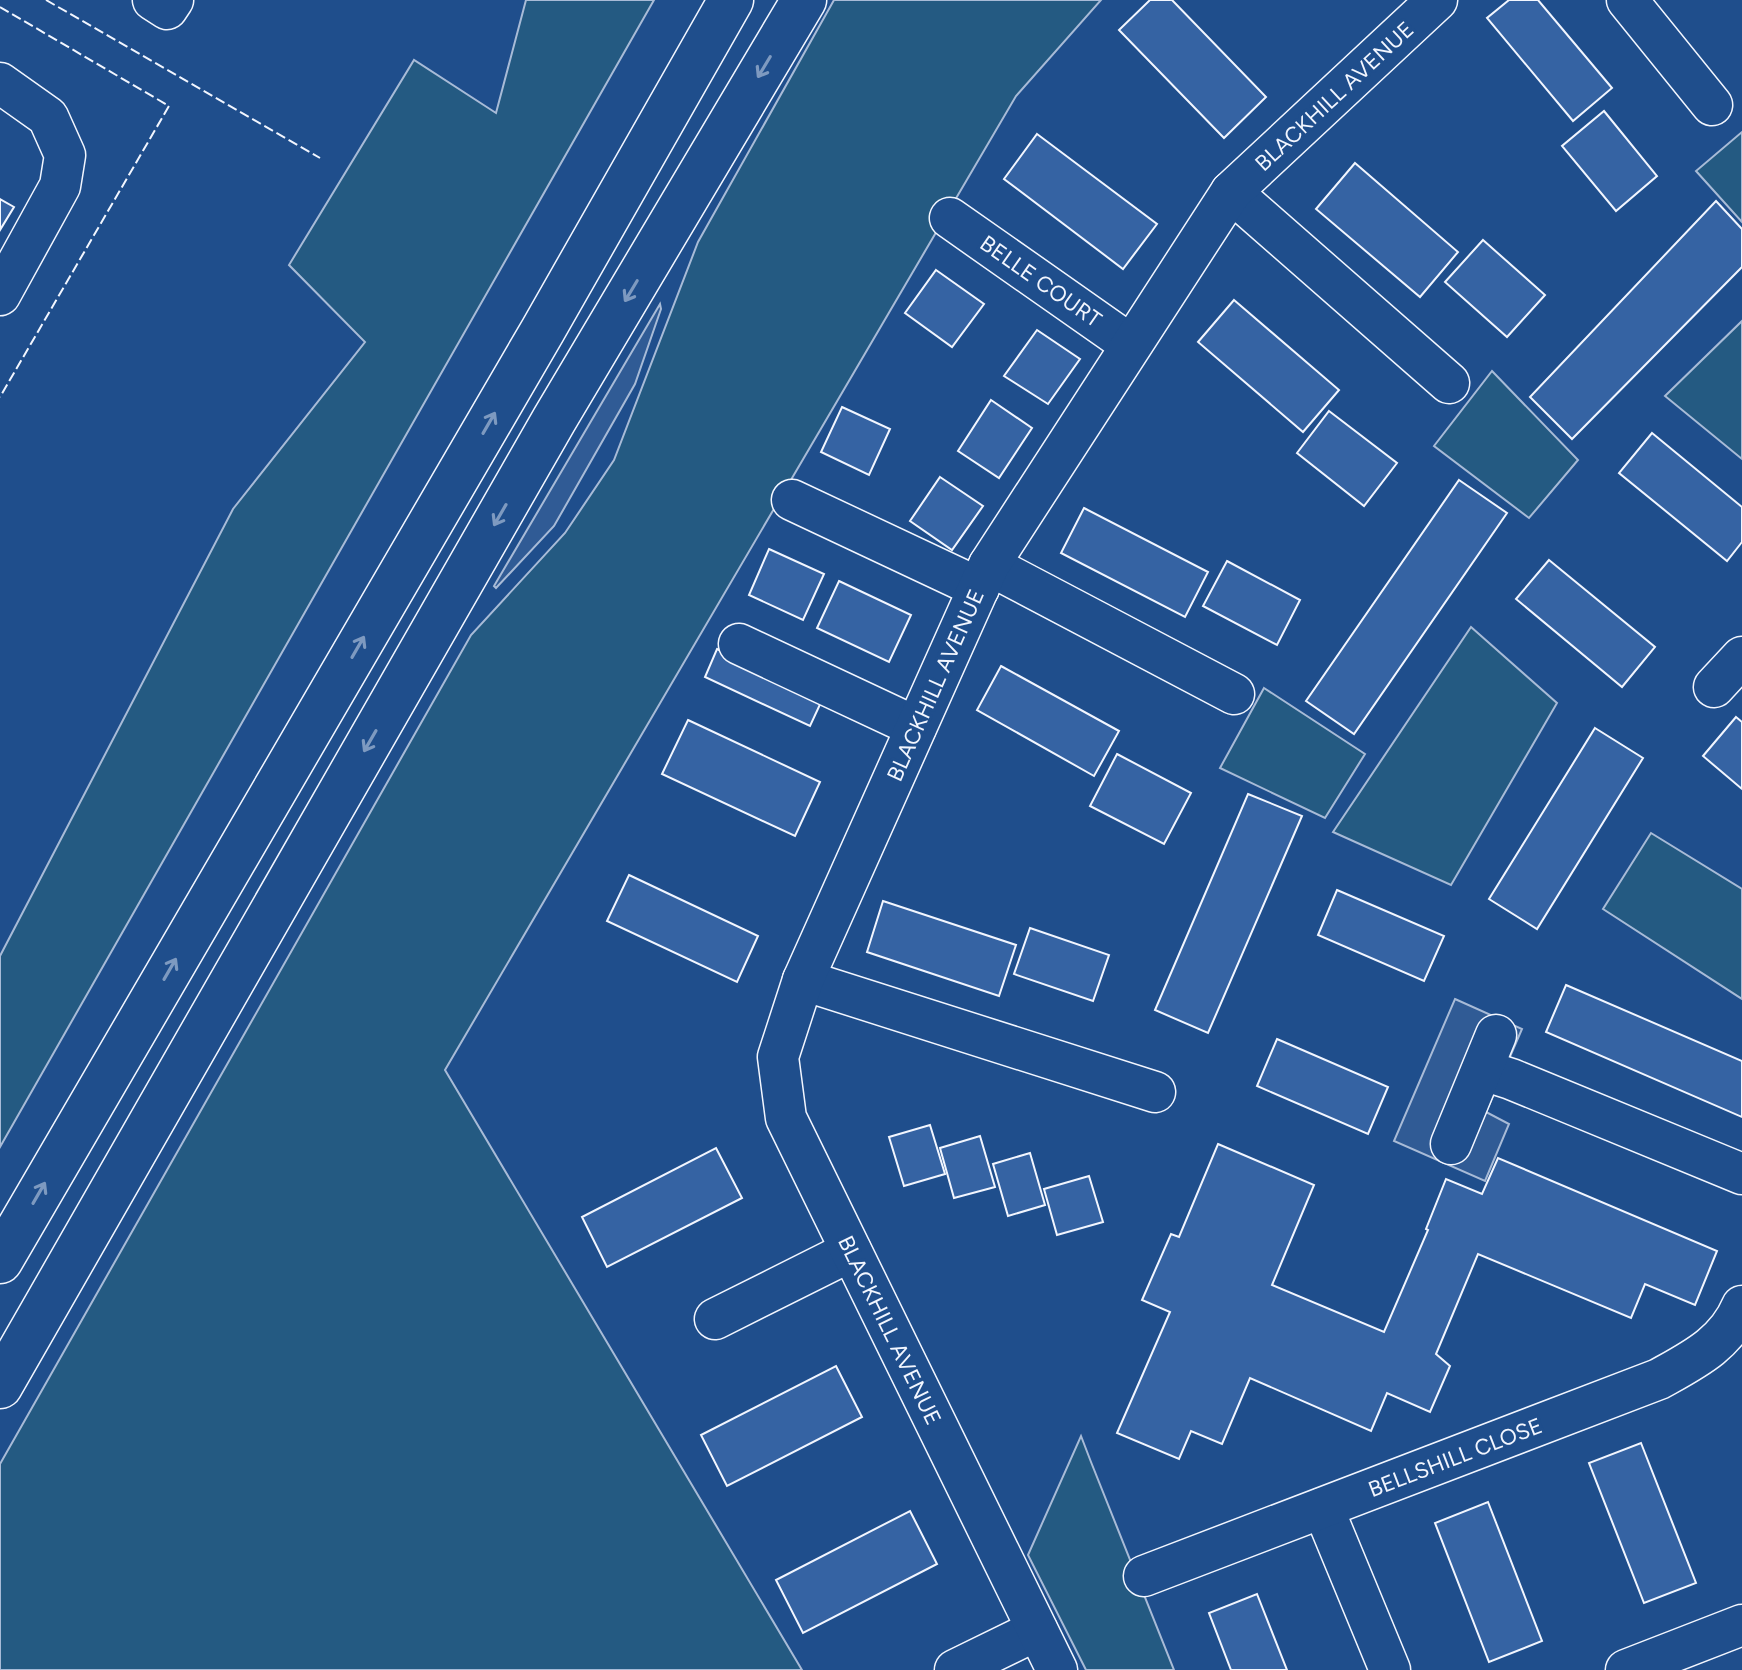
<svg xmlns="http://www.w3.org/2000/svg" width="1742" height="1670" font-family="Figtree,sans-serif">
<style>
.green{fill:#245a82;stroke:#a8bbd7;stroke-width:2}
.parking{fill:#305b95;stroke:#a8bbd7;stroke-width:2}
.building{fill:#3563a3;stroke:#f2f6ff;stroke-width:2}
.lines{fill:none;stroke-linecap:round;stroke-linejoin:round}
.minor-casing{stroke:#f2f6ff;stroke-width:43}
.highway-casing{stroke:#f2f6ff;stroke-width:47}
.minor{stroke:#1f4e8c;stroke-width:40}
.highway{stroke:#1f4e8c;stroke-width:44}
.fence{stroke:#f2f6ff;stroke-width:2;stroke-dasharray:10 4;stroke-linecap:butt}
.oneway{stroke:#7e9ac0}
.labels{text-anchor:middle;stroke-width:6;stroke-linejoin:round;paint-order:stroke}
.street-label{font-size:22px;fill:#f2f6ff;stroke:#1f4e8c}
</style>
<rect width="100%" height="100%" fill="#1f4e8c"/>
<g class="green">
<path d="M526,0H654L0,1147V956L233,509L365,342L289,265L414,60L496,113Z"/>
<path d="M834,0H1101L1016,96L445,1070L802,1670H0V1464L471,635L565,533L614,460L698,242Z"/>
<path d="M1742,132V222L1696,171Z"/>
<path d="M1742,321V459L1665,396Z"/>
<path d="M1492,371L1578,460L1529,518L1434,446Z"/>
<path d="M1471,627L1557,703L1451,885L1333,832Z"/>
<path d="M1264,688L1365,754L1325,818L1220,768Z"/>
<path d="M1651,833L1742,889V999L1603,909Z"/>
<path d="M1081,1436L1091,1462L1174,1670H1086L1028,1555Z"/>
</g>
<g class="parking">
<path d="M660,304L661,309L635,384L554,526L496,588L494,586Z"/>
<path d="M1455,999L1522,1029L1486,1112L1509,1124L1485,1181L1394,1141Z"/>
</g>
<g class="building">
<path d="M1150,0H1172L1266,97L1224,138L1119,30Z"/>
<path d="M1509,0H1538L1612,88L1573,121L1487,18Z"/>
<path d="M1604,111L1657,176L1616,211L1562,146Z"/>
<path d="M1037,134L1157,224L1123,269L1004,179Z"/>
<path d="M1355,163L1458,252L1420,297L1316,209Z"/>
<path d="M0,199L14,207L0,230Z"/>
<path d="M1716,201L1742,229V267L1572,439L1530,397Z"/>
<path d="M1483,240L1545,295L1507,337L1445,282Z"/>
<path d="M936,270L984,304L952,347L905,313Z"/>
<path d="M1234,300L1339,390L1303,432L1198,342Z"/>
<path d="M1037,330L1080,359L1048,404L1004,376Z"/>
<path d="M991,400L1032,428L999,478L958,451Z"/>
<path d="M842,407L890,429L869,475L821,452Z"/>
<path d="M1329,411L1397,463L1364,506L1297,453Z"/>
<path d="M1652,433L1742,507V542L1727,561L1619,473Z"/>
<path d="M940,477L983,506L952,550L910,521Z"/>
<path d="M1459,480L1507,513L1354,734L1306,701Z"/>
<path d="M1084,508L1208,572L1185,617L1061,553Z"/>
<path d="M769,549L824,574L803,620L749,595Z"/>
<path d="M1549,560L1655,647L1622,687L1516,599Z"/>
<path d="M1227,561L1300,600L1277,645L1203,606Z"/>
<path d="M839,581L911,615L889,662L817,628Z"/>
<path d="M717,649L823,698L810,726L705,677Z"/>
<path d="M1001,666L1119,731L1094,776L977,710Z"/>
<path d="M1736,717L1742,722V789L1703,756Z"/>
<path d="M688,720L820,782L795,836L662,774Z"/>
<path d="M1595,728L1643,758L1537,929L1489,899Z"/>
<path d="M1117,754L1191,793L1164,844L1090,806Z"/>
<path d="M1248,794L1302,816L1208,1033L1155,1010Z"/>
<path d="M629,875L758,936L737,982L607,921Z"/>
<path d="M1337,890L1444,936L1424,981L1318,935Z"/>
<path d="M883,901L1016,945L999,996L867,952Z"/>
<path d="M1030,928L1109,955L1093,1001L1014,974Z"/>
<path d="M1566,985L1742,1061V1117L1546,1032Z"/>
<path d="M1277,1039L1388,1087L1368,1134L1257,1086Z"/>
<path d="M930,1125L945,1174L904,1186L889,1137Z"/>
<path d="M980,1136L995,1187L954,1198L940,1148Z"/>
<path d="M1218,1144L1314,1185L1272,1285L1384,1332L1428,1230L1426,1229L1446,1179L1482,1194L1498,1158L1717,1251L1695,1305L1645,1284L1631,1318L1478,1254L1436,1354L1450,1366L1430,1412L1387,1393L1371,1431L1250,1378L1222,1444L1191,1431L1179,1459L1117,1433L1170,1312L1142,1300L1171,1234L1179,1237Z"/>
<path d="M716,1148L742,1198L607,1267L582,1217Z"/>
<path d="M1030,1153L1045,1205L1008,1216L993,1164Z"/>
<path d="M1089,1176L1103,1222L1057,1235L1044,1189Z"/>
<path d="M836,1366L862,1417L727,1486L701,1435Z"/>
<path d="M1641,1443L1696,1583L1644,1603L1589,1463Z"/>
<path d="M1488,1502L1542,1641L1489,1662L1435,1523Z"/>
<path d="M910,1511L937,1564L803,1633L776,1580Z"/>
<path d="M1257,1594L1287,1670H1231L1209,1613Z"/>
</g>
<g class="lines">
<g class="minor-casing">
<g id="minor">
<path d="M153,0L167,9L173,0"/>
<path d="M1627,0L1712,105"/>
<path d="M0,83L48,117L65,155L60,186L0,295"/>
<path d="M1231,192L1449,383"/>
<path d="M950,218L1131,345"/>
<path d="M792,500L979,588"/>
<path d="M989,565L1234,694"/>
<path d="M739,644L916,727"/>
<path d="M1714,687L1742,657"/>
<path d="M803,980L1155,1092"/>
<path d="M1483,1070L1511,1079L1742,1174"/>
<path d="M1451,1144L1496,1035"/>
<path d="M715,1319L851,1251"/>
<path d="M1323,1508L1390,1670"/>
<path d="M1144,1576L1659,1379C1693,1360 1726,1344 1742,1306"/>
<path d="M955,1670L1037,1630"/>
<path d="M1057,1670L786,1118L778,1057L803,980L989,565L1231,192L1437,0"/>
<path d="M1626,1670L1742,1625"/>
</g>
</g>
<g class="highway-casing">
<g id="highway">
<path d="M0,1261L543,330L731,0"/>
<path d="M0,1386L554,420L804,0"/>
</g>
</g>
<use href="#minor" class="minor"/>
<use href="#highway" class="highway"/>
<g class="fence">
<path d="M46,0L320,158"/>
<path d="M0,7L169,106L0,397"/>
</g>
</g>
<defs><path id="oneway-shaft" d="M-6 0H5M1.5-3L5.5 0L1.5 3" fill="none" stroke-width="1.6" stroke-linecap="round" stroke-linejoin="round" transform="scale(2)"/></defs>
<g class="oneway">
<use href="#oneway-shaft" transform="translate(764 67) rotate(121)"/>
<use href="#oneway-shaft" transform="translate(631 291) rotate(121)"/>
<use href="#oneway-shaft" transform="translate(489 423) rotate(-60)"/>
<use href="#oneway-shaft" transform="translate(500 515) rotate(120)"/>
<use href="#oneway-shaft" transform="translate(358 647) rotate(-60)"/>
<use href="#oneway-shaft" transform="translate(370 741) rotate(120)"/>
<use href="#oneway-shaft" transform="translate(170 969) rotate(-60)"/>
<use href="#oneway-shaft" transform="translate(39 1193) rotate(-60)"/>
</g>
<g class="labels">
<g class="street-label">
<text transform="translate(1334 96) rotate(-43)" y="8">BLACKHILL AVENUE</text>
<text transform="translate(1041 281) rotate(35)" y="8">BELLE COURT</text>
<text transform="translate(935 685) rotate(-66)" y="8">BLACKHILL AVENUE</text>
<text transform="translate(890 1330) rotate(64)" y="8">BLACKHILL AVENUE</text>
<text transform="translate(1455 1457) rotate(-21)" y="8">BELLSHILL CLOSE</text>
</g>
</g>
</svg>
